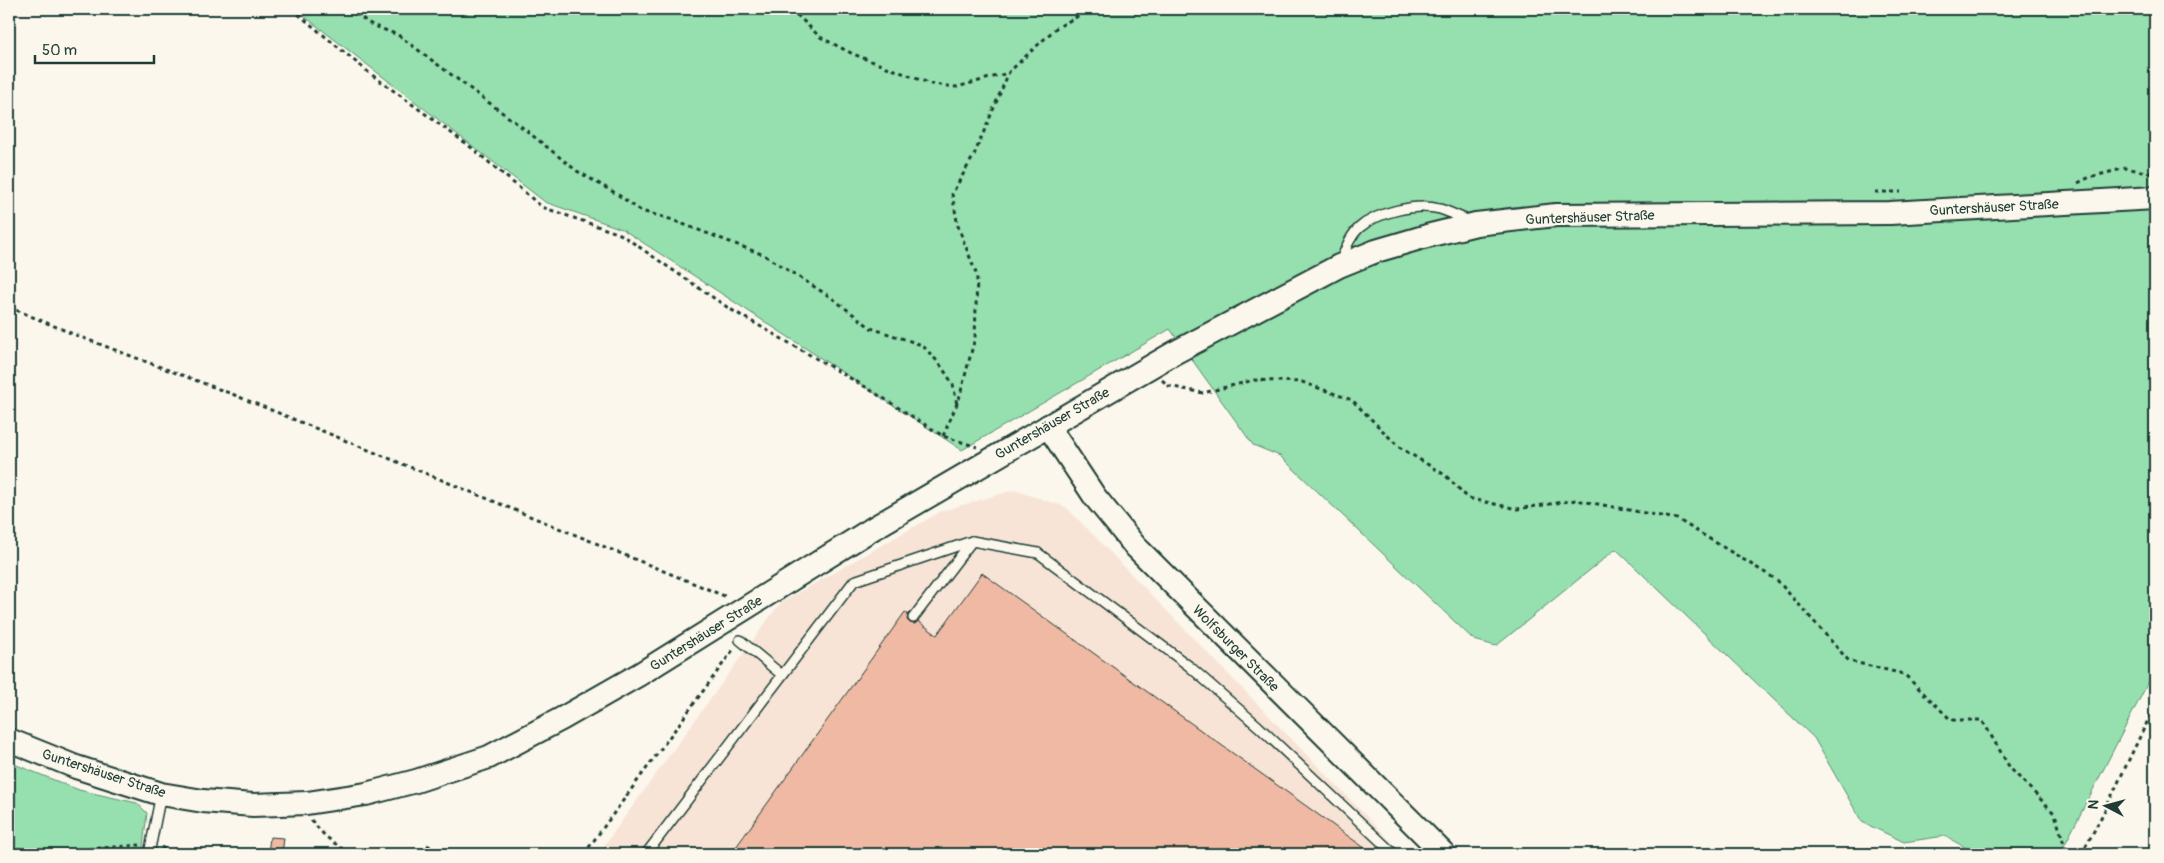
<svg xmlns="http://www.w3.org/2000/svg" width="2164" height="863" font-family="Pangolin,sans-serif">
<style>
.built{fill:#f7e4d6}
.green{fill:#96dfae;stroke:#5a8e71}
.building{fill:#efb9a3;stroke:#1f3d34}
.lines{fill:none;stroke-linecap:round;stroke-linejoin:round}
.service-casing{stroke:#1f3d34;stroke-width:12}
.tertiary-casing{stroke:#1f3d34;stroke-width:26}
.path{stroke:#1f3d34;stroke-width:3;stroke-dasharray:4 4;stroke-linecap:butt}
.service{stroke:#fbf7ec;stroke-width:9}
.tertiary{stroke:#fbf7ec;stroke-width:22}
.labels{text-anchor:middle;stroke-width:4;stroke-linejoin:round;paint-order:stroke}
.street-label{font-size:14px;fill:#1f3d34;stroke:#fbf7ec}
</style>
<rect width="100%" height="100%" fill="#fbf7ec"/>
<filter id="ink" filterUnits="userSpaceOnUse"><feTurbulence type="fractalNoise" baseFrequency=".02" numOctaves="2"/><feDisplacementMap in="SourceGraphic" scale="10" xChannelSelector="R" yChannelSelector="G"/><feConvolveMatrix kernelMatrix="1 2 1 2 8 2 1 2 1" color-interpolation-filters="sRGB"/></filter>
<g filter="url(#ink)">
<path class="built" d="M1014,490L1066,507L1403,854H598L780,603L942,511Z"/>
<g class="green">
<path d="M295,9H2155V669L2060,854H1977L1945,836L1904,842L1862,822L1814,738L1616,549L1496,646L1474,640L1280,456L1253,445L1170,329L962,450L622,229L545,202Z"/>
<path d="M9,762L79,790L137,803L147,813L142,854H9Z"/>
</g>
<g class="building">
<path d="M982,573L1373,854H731L905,612L908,614L907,620L910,623L915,624L918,621L937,635Z"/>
<path d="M270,837L284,838L282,854H268Z"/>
</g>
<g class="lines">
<g class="service-casing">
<g id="service">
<path d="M1340,263C1345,251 1349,237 1359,228C1377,212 1416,203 1440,209C1450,212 1460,217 1469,221"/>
<path d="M913,618L972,541"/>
<path d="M740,640L782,675"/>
<path d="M149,854L161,794"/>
<path d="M646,854L854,581L972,541L1038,553L1189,666L1258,726L1394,854"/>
</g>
</g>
<g class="tertiary-casing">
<g id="tertiary">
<path d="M1048,426L1095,497L1135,546L1444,854"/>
<path d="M9,740L76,767L161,794L203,801L253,805L307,803L366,794L416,781L489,757L563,718L640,674L872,529L1174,353L1339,266L1376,251L1427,236L1476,224L1556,215L1890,213L2155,198"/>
</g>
</g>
<g class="path">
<path d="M292,9L368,72L472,148L542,207L620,234L730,309L864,386L943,436L977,447"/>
<path d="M349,9L372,25L398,35L523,128L577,171L617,194L641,211L667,218L764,255L832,298L871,328L922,345L939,363L953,384L957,405"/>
<path d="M791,9L820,37L853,54L931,84L957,87L1008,73"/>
<path d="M2078,183L2090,177L2126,168L2155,174"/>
<path d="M1875,192H1901"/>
<path d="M9,307L78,336L232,394L727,597"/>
<path d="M1162,380L1169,386L1203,393L1254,380L1302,382L1352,400L1399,447L1445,475L1468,498L1517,509L1576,500L1677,519L1777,580L1849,661L1904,674L1951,720H1982L2010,768L2055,814L2067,854"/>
<path d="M943,436L959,399L975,338L977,276L958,226L952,194L974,155L1009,72L1056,28L1091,9"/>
<path d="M311,820L325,836L349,854"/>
<path d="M427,845L432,848L429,854"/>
<path d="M161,847L175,854"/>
<path d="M9,848L49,852L140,845"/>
<path d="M584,854L733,650"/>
<path d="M2081,854C2109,807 2129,756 2155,707"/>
</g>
<use href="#service" class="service"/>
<use href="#tertiary" class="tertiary"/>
</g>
</g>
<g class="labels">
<g class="street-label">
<text transform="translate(1994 207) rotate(-3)" y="5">Guntershäuser Straße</text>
<text transform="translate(1590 217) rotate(-2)" y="5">Guntershäuser Straße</text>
<text transform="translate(1052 423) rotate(-30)" y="5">Guntershäuser Straße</text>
<text transform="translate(706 633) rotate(-32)" y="5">Guntershäuser Straße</text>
<text transform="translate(1236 648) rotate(45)" y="5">Wolfsburger Straße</text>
<text transform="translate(104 773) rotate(18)" y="5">Guntershäuser Straße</text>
</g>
</g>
<rect width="2164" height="863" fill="none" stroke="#fbf7ec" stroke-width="30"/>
<rect x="15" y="15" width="2134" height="833" fill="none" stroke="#1f3d34" stroke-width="2" filter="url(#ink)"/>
<g transform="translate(2106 806) rotate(276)" stroke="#fbf7ec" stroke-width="4" paint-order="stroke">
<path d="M0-4L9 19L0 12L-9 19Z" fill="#1f3d34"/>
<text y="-8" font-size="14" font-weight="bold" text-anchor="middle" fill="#1f3d34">N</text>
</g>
<path d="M35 55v8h119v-8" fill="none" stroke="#1f3d34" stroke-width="2.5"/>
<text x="42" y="55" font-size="15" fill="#1f3d34" stroke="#fbf7ec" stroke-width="4" paint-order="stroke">50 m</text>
</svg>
